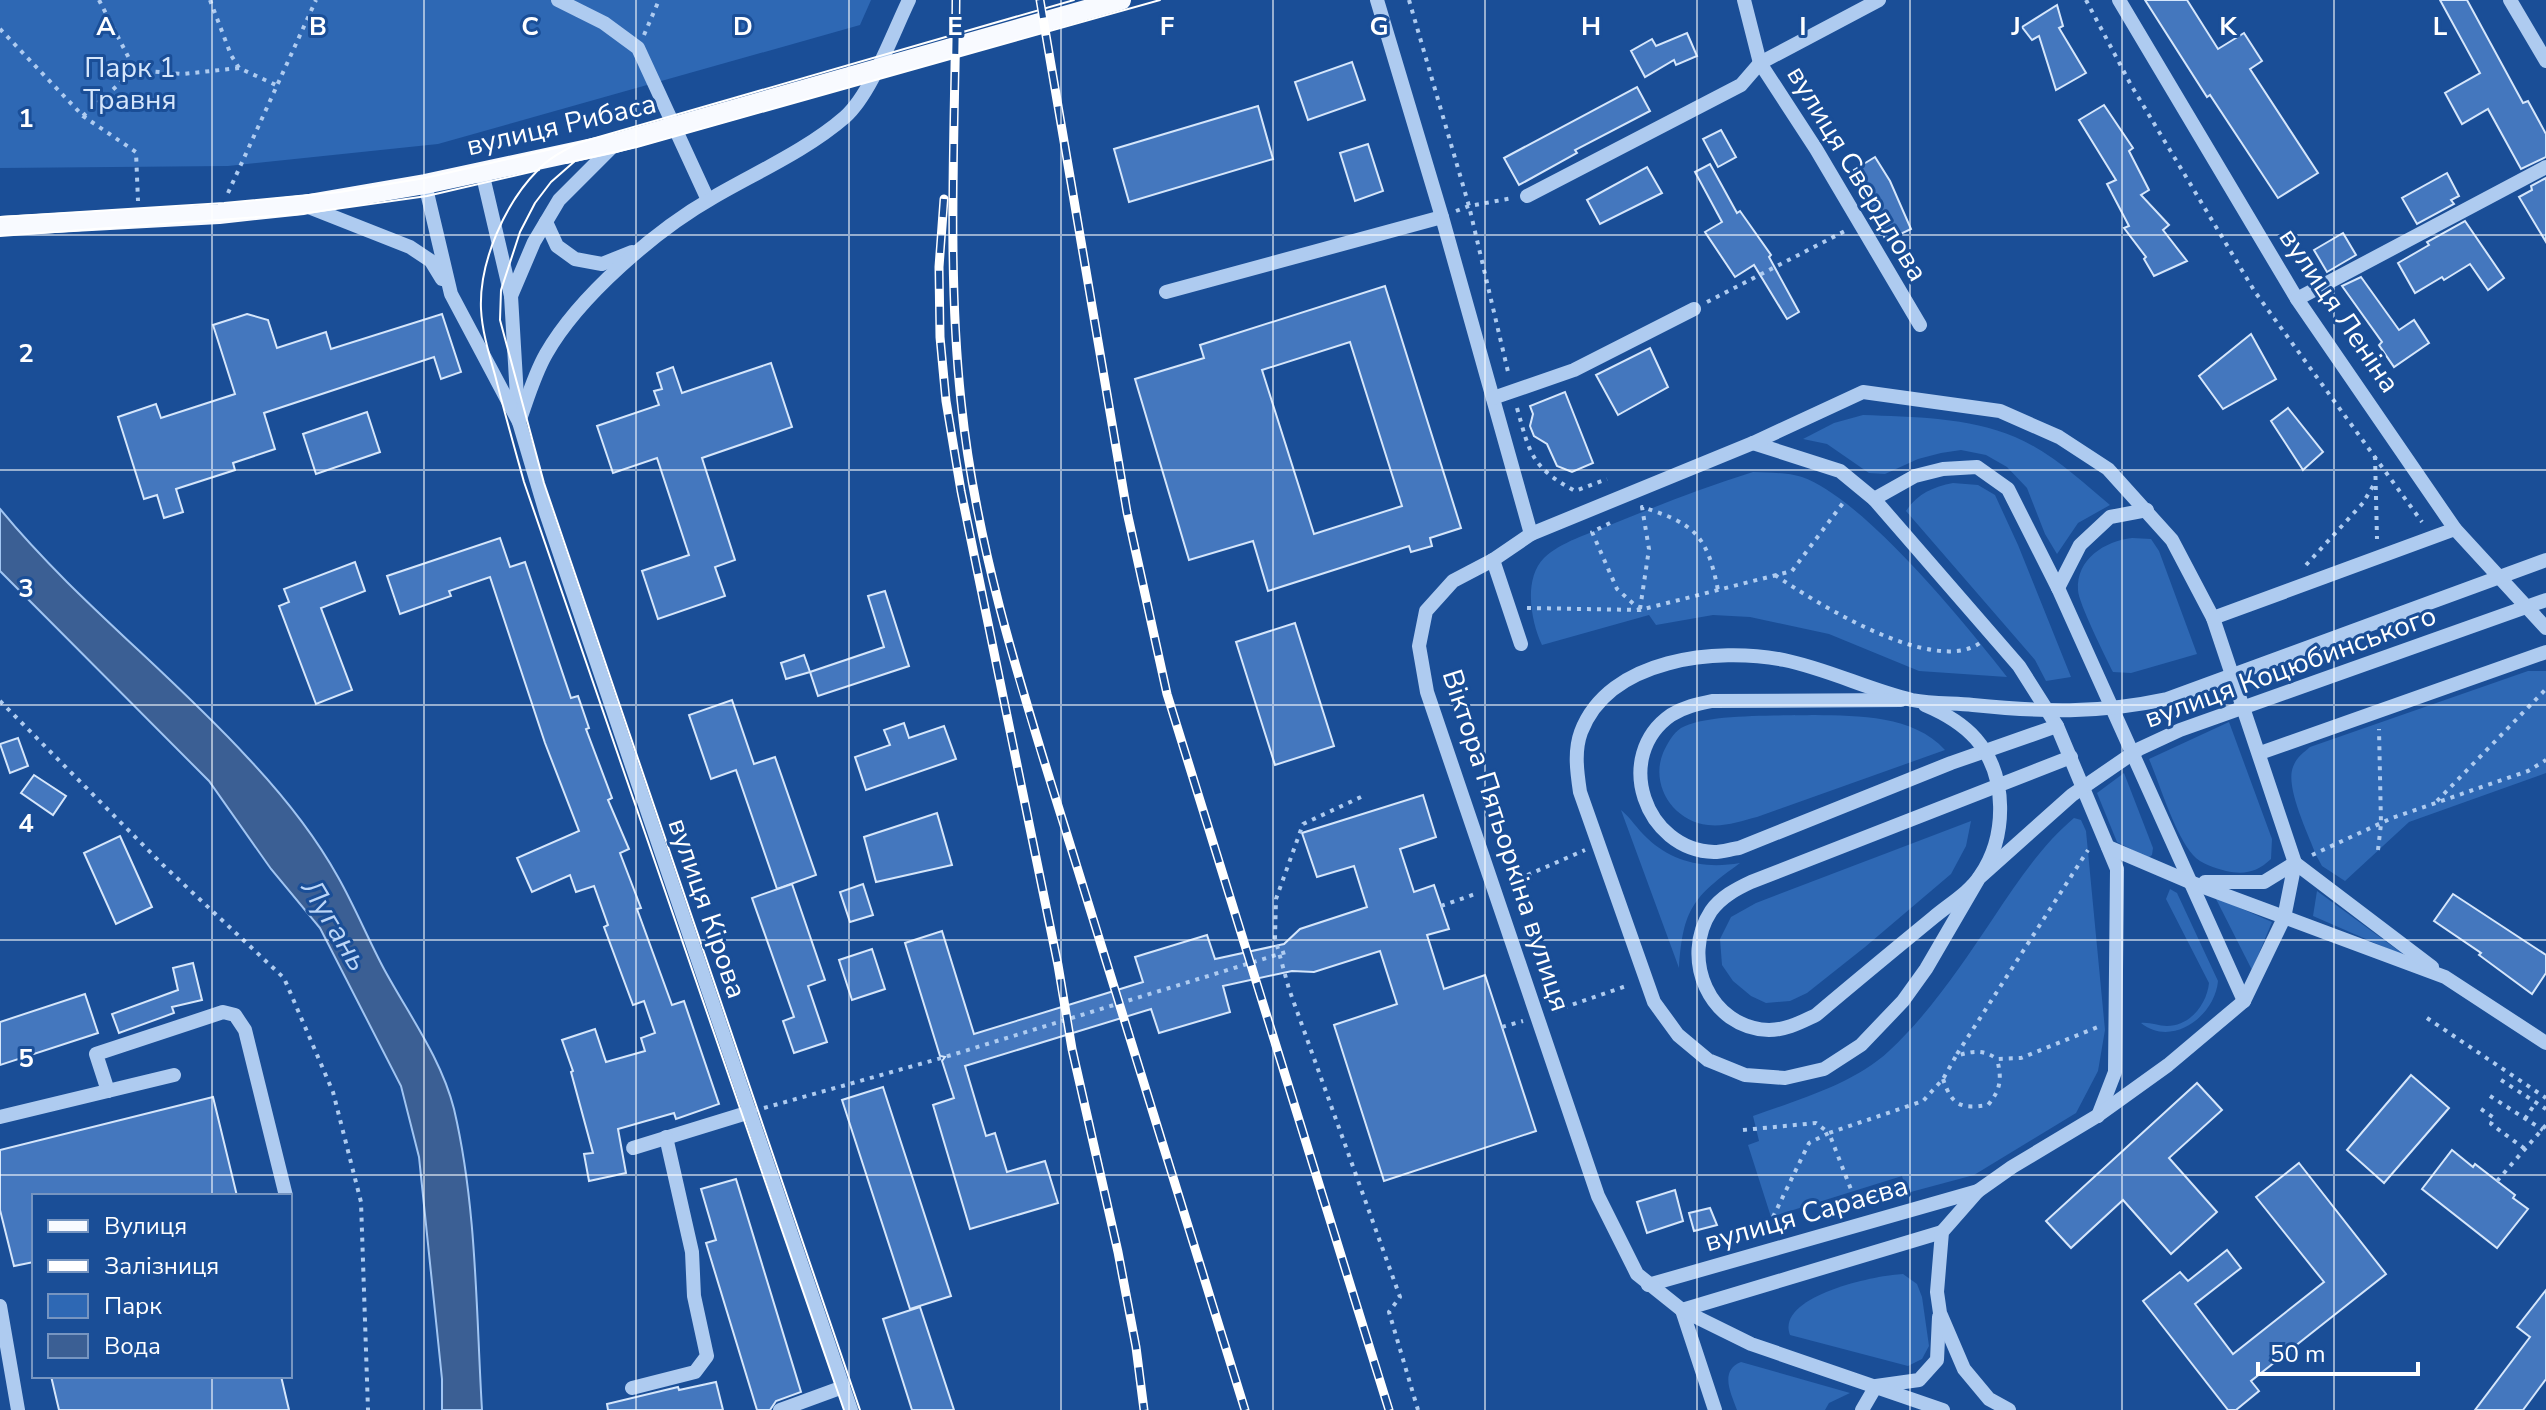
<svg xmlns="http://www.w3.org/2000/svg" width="2546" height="1410" font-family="'Nunito Sans',sans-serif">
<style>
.green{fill:#2e68b4}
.water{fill:#3b5f94;stroke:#a1c5f2;stroke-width:2}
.building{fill:#4477be;stroke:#d5e6fb;stroke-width:2;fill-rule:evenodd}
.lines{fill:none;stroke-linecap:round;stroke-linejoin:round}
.path{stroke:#aecbf0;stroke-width:4;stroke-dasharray:4 6;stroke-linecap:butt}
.minor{stroke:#aecbf0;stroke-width:14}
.major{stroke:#f8faff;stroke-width:20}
.tram{stroke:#fff;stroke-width:2}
.rail-casing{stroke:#fff;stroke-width:9}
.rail{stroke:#1a4e97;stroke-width:6;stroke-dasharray:18;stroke-linecap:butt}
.grid{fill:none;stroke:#fff;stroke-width:2;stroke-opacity:0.55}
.labels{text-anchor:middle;stroke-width:6;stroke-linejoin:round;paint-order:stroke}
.park-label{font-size:28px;fill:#d5e6fb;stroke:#1a4e97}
.street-label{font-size:28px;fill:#fff;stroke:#1a4e97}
.water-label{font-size:30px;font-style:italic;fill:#bbd5f7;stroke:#1a4e97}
.grid-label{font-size:26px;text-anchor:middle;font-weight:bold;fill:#fff;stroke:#1a4e97;stroke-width:6;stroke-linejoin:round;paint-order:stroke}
</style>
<rect width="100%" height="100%" fill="#1a4e97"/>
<g class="green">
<path d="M0,0H871L860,25L438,144L228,166L0,168Z"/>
<path d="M1863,415C1912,417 1969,417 2015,437C2051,452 2080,480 2110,505L2078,523L2057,554L2045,534L2027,488L2007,467L1986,455L1961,450L1941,453L1918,459L1885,474L1869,473L1827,444L1803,439L1834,423Z"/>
<path d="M1753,472C1768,473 1787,472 1802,477C1864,499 1965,623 2007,677L1919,671L1829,634L1750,617L1713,615L1656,625L1649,615L1542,645C1531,622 1523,579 1544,558C1561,542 1588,534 1610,525C1657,506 1704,487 1753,472Z"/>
<path d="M1953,483L1978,485L1995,495L2018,545L2071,677L2046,681L2035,660L1906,511C1917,494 1933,487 1953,483Z"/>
<path d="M2132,538L2151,539L2159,551L2197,654L2131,673L2113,672C2106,658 2078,602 2078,590C2076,559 2105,541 2132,538Z"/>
<path d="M2528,671H2546V773L2409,822L2345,881L2322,866L2316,855C2308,833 2285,787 2293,767C2296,758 2303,753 2310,747Z"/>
<path d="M1815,715C1859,716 1913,715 1945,750L1757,817C1741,821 1725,827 1708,825C1673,821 1650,785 1663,753C1667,744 1673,733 1681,728C1706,713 1783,716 1815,715Z"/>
<path d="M2229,722L2272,839L2271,859C2257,872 2245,875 2226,871C2215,868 2201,864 2193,855C2175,835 2160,785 2149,759Z"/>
<path d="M2124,773L2153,848L2152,855L2148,858L2117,842L2097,793Z"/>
<path d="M1621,810C1631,818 1637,829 1647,838C1673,863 1706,869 1740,863C1693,897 1683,909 1679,968Z"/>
<path d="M2074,818L2081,820L2086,831L2105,1030L2098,1071L2076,1113L1974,1175L1907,1193L1902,1176L1771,1217L1748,1145L1759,1141L1753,1116C1797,1100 1854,1084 1889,1051C1930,1013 1963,963 1994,917C2017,882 2042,845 2074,818Z"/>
<path d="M1971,821L1966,846L1951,874L1865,947L1807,993L1790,1001L1766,1003L1751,996L1733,981L1722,965L1720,939L1731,917L1756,903Z"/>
<path d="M2170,889L2177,893L2218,981C2215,1016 2172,1048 2141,1023C2150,1022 2158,1026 2167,1026C2190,1026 2207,1004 2209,983L2166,899Z"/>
<path d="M2317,891L2407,957L2313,916Z"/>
<path d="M2215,897L2272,922L2252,970Z"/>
<path d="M1903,1274L1917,1284L1922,1297L1929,1346L1922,1359L1908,1366L1790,1335C1775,1296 1876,1275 1903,1274Z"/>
<path d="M1741,1362L1850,1393L1829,1403L1825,1410H1737C1731,1393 1719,1371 1741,1362Z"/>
</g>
<path class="water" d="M0,509C74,599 168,671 247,757C281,793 314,834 338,877C355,907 368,939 384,969C409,1015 441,1058 454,1109C477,1207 476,1311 482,1410H442V1379L419,1157L401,1086L320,928L271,869L209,781L0,571Z"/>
<g class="building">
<path d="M2145,0H2187L2218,49L2244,33L2262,61L2250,69L2318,173L2278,198L2210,95L2207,97Z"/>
<path d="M2440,0H2467L2523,103L2528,101L2546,134V157L2521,169L2488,109L2462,124L2445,93L2480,73Z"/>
<path d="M2057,5L2063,26L2059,28L2086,73L2056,90L2039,36L2032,40L2022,27Z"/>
<path d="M1687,33L1697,56L1676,65L1674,60L1645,77L1631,51L1652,39L1656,46Z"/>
<path d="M1352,62L1365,100L1308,120L1295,82Z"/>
<path d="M1637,87L1650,111L1575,150L1577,153L1519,185L1504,158Z"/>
<path d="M2104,105L2133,148L2129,151L2149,190L2141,195L2169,225L2163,230L2187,261L2154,276L2144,259L2146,257L2124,228L2129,226L2107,184L2116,180L2079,120Z"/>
<path d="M1258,106L1273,159L1129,202L1114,149Z"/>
<path d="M1721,130L1736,157L1718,167L1703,139Z"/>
<path d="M1368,144L1383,191L1355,201L1340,153Z"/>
<path d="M1875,157L1890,181L1911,229L1886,241L1866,196L1864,197L1849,173Z"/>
<path d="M1710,164L1737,213L1740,211L1771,255L1769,257L1799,312L1787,319L1754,265L1735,277L1705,232L1722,222L1695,172Z"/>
<path d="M1647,167L1662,193L1600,224L1587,200Z"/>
<path d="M2447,173L2459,196L2451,200L2454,204L2417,224L2402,198Z"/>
<path d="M2546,178V242L2519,197L2532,190L2531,186Z"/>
<path d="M2465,221L2504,278L2488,290L2470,264L2444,280L2442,277L2415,293L2398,263L2429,245L2427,242Z"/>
<path d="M2343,233L2356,255L2327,272L2314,250Z"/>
<path d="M2361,277L2399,330L2414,320L2429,343L2394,367L2379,345L2382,342L2342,286Z"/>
<path d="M1385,286L1461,528L1430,538L1432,546L1411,552L1409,546L1268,591L1253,541L1189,560L1135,379L1204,358L1200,345ZM1350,342L1402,506L1314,534L1262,370Z"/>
<path d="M247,314L268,320L277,348L326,332L331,349L442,314L461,372L441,379L434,357L264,413L275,449L233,463L235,470L176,489L183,512L164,518L157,495L144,499L118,417L156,404L161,418L235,394L213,325Z"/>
<path d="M2251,334L2276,379L2223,409L2199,376Z"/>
<path d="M1650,348L1668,387L1618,415L1596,375Z"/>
<path d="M771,363L792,427L702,458L735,560L715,567L725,596L658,619L642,571L689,555L657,458L613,473L597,426L659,405L654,391L662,389L657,373L673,367L682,393Z"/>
<path d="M1565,392L1593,463L1572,472L1557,466L1547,444L1534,436L1530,426L1533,414L1530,406Z"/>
<path d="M2288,408L2323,452L2303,470L2271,421Z"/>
<path d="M367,412L380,452L316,474L303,434Z"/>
<path d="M500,538L510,567L525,562L571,698L578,696L589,728L586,729L612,798L608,800L629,849L620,853L641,908L637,909L672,1005L684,1001L719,1104L676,1119L674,1113L618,1129L626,1173L589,1181L584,1154L593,1153L571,1072L573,1071L562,1040L595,1029L606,1062L645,1051L641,1038L655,1033L644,1001L633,1005L604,927L608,925L594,886L576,892L570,875L532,892L517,858L579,831L545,743L490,577L449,591L451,596L400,614L387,576Z"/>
<path d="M355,562L365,591L321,608L352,690L316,704L279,606L289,602L284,589Z"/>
<path d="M885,591L909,666L818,696L810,672L884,647L868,596Z"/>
<path d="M1295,623L1334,746L1275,765L1236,642Z"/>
<path d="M804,655L810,672L786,679L781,663Z"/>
<path d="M732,700L754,764L775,757L816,875L777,889L736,770L711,779L689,715Z"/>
<path d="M904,723L909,738L944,726L956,759L866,790L855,757L890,745L884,730Z"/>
<path d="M18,738L28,766L10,773L0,744Z"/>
<path d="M34,775L66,796L53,815L21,793Z"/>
<path d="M1423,795L1436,837L1400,849L1414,892L1434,885L1449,929L1427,935L1444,989L1485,975L1536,1131L1384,1181L1334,1025L1397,1004L1380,951L1314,972L1292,971L1223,986L1230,1012L1159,1033L1151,1009L965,1066L986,1136L995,1133L1007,1172L1045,1161L1058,1203L970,1229L933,1105L954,1098L942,1061L945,1057L940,1056L905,943L942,931L974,1034L1143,982L1135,957L1207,935L1215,959L1284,944L1300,929L1367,907L1354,866L1317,877L1302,833Z"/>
<path d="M937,813L952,865L876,882L864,837Z"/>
<path d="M120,836L152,907L116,924L84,853Z"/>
<path d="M792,884L825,980L808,986L827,1042L794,1053L783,1021L794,1017L752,898Z"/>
<path d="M863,884L873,915L850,922L840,892Z"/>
<path d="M2453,894L2546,955V973L2532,994L2479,955L2481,953L2434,921Z"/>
<path d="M872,949L885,989L852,1000L839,960Z"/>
<path d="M193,963L202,1000L172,1007L174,1013L119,1033L112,1014L178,990L173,968Z"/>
<path d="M85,994L98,1033L0,1065V1022Z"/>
<path d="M2411,1075L2449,1108L2384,1183L2347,1150Z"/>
<path d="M2197,1083L2222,1110L2169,1158L2217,1212L2171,1254L2123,1200L2071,1248L2046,1221Z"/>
<path d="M883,1087L951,1296L910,1309L842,1100Z"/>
<path d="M213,1097L237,1196H34V1262L14,1266L0,1210V1150Z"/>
<path d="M2452,1150L2473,1167L2475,1164L2515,1195L2513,1198L2528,1209L2497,1248L2422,1189Z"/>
<path d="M2299,1163L2386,1274L2251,1381L2259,1391L2236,1410H2228L2143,1301L2180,1272L2188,1281L2227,1250L2241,1268L2195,1304L2233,1354L2324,1282L2256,1197Z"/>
<path d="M736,1179L801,1392L776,1401L770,1410H757L706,1243L716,1240L701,1189Z"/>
<path d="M1675,1190L1683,1221L1647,1233L1637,1202Z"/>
<path d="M1710,1208L1717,1225L1694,1231L1689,1213Z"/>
<path d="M2546,1290V1379L2523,1410H2475L2530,1337L2517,1327Z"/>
<path d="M920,1307L954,1410H912L883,1319Z"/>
<path d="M51,1376H281L289,1410H59Z"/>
<path d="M716,1382L723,1410H608L607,1404L678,1387L679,1390Z"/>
</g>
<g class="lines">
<g class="path">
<path d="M99,0L135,70"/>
<path d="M210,0L231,55L239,68L276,85"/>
<path d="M1409,0L1469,206L1509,376"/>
<path d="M2086,0L2131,85L2255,292L2422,522"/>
<path d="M0,29L83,116L136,152L138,201"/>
<path d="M644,35L659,0"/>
<path d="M83,116L135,70L183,74L239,68"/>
<path d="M228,193L316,0"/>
<path d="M1456,211L1469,206L1513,198"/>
<path d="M1707,302L1845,231"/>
<path d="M1517,408C1530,454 1531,467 1575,491L1607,479"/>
<path d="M2375,456L2377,539"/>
<path d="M1610,523L1592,532L1617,589L1638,608"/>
<path d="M2306,565L2363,503L2376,481"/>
<path d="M1775,575C1816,603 1933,676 1980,643"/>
<path d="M1527,608L1640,610L1792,571L1846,499"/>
<path d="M1640,609L1649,549L1642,507C1695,524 1707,535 1718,590"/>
<path d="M0,701L163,865L284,978L333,1092L361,1202L368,1410"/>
<path d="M1361,797L1303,824L1276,899L1275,938L1289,989L1400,1297L1389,1312L1418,1410"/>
<path d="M2437,801L2546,689"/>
<path d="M2378,850L2381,824L2379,729"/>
<path d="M2312,855L2392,818L2528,771L2546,760"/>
<path d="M1509,883L1585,850"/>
<path d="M1441,906L1478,893"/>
<path d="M1554,1011L1629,985"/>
<path d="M2427,1018L2546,1098"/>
<path d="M1502,1027L1523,1021"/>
<path d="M1957,1054L2088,850"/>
<path d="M1943,1079C1952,1106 1961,1109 1988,1105C2001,1089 2002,1079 1997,1059"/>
<path d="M2501,1080L2546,1109"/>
<path d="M2490,1096L2543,1130"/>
<path d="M764,1108L945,1057L1286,952"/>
<path d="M2481,1109L2494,1118L2491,1124L2525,1149"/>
<path d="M2525,1119L2536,1102"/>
<path d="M1743,1130L1816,1123L1829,1133L1923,1101L1943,1079L1956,1056C1972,1051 1983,1049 1997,1059L2021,1058L2098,1027"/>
<path d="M2497,1181L2546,1125"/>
<path d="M1773,1217L1809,1143L1829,1133L1852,1192"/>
</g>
<g class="minor">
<path d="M558,0L604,23L638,48L708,200"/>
<path d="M1377,0L1442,217L1531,534"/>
<path d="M1744,0L1760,63L1816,149L1920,325"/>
<path d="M2119,0L2297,299L2455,529L2546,628"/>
<path d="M2510,0L2546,61"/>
<path d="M482,172L511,296L518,414"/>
<path d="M425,184L451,294L519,422L546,513L851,1410"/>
<path d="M1527,196L1741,85L1760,63L1879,0"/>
<path d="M306,206L410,247L431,261L442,279"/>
<path d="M546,222L557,246L575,259L602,264L632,252"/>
<path d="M1166,292L1442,217"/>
<path d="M511,296L534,242L559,200L615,144"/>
<path d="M2297,299L2546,167"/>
<path d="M1493,398L1574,370L1694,309"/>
<path d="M519,422C527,400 534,375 546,354C579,296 656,230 714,197C757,172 807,150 845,117C871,94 893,33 909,0"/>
<path d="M1753,443L1840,471L1874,499L2019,666L2057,726L2117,869L2115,1072L2098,1116"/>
<path d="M1874,499L1915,476L1943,469L1977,467L2008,489L2058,588L2244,1001"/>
<path d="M1493,560L1521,644"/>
<path d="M2546,560L2167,699C2097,714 2043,712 1973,705C1953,703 1932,704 1912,700C1869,690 1828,669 1784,660C1717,647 1609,658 1581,732C1574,751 1577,772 1580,792L1654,1002L1678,1035L1708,1060L1745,1075L1785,1078L1824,1069L1861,1045L1903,1001L1926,969L1979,878L2072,795L2139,749L2180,730L2546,600"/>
<path d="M2058,588L2080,545L2110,517L2147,510"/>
<path d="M2213,618L2455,529"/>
<path d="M1901,700L1712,701C1697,704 1684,707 1671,715C1612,756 1645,850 1714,852C1722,852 1731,849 1739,848L1951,763L2057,726"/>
<path d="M1925,705C1944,713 1962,723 1976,739C2008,776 2007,837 1980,876C1970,892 1948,905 1934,917C1895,949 1855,982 1816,1015C1801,1022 1787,1030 1769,1030C1709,1028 1680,958 1711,911C1721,897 1736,889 1751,882L2071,757"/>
<path d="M2260,753L2546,652"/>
<path d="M2108,847L2190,882L2445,977L2546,1043"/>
<path d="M2205,882H2264L2295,863L2432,967"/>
<path d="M108,1091L96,1054L223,1012L235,1015L245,1030L286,1196"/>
<path d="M0,1117L174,1075"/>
<path d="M633,1148L750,1112"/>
<path d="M1648,1285L1978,1191"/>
<path d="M0,1306L18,1410"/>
<path d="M632,1388L695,1372L707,1356L694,1296L692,1252L666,1137"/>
<path d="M780,1410L843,1387"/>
<path d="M1715,1410L1682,1310L1942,1232"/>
<path d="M1862,1410L1876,1386L1919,1380L1937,1360L1939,1317"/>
<path d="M1943,1410L1751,1344L1682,1310L1637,1274L1598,1196L1427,692L1419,646L1426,611L1453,581L1493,560L1531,534L1753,443L1863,392L2000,411L2059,437L2108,469L2172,540L2213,618L2295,863L2284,918L2244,1001L2168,1065L2097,1116L2012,1167L1978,1191L1942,1232L1937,1292L1940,1313L1964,1369L1989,1399L2009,1410"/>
</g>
<path class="major" d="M0,226L219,214L303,205L425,184L616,143L1121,0"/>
<g class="tram">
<path d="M578,143C563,151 549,158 538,170C505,203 479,262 481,309C482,331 489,354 495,375C504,411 514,446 524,482L844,1410"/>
<path d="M575,161L551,182L535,203L520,232L501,290L500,320L544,483L860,1410"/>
<path d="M566,163L637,147L1160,0"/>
<path d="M0,217L224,203L340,192L425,178L578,143L1074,0"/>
<path d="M0,236L300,214L427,196L539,170"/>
</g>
<g class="rail-casing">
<g id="rail">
<path d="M956,0C955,133 947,268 961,401C977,560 1030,714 1077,867C1133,1048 1189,1229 1245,1410"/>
<path d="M1040,0L1127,512L1167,694L1389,1410"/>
<path d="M944,199L939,267L940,337L946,401L961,491L1058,965L1072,1049L1118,1252L1136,1347L1144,1410"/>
</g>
</g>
<use href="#rail" class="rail"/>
</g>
<path class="grid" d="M212,0V1196M424,0V1410M636,0V1410M849,0V1410M1061,0V1410M1273,0V1410M1485,0V1410M1697,0V1410M1910,0V1410M2122,0V1410M2334,0V1410M0,235H2546M0,470H2546M0,705H2546M0,940H2546M0,1175H2546M212,1376V1410"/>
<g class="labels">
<g class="park-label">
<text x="130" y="77">Парк 1<tspan x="130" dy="32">Травня</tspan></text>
</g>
<g class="street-label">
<text transform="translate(561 124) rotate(-13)" y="10">вулиця Рибаса</text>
<text transform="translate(1858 173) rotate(59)" y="10">вулиця Свердлова</text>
<text transform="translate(2340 310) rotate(56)" y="10">вулиця Леніна</text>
<text transform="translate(2290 666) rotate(-20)" y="10">вулиця Коцюбинського</text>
<text transform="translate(1507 840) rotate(72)" y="10">Віктора Пятьоркіна вулиця</text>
<text transform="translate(708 908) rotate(71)" y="10">вулиця Кірова</text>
<text transform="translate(1806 1213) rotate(-16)" y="10">вулиця Сараєва</text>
</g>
<g class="water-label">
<text transform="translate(335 925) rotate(59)" y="10">Лугань</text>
</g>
</g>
<g class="grid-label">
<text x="106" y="35">A</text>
<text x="318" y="35">B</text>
<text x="530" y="35">C</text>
<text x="743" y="35">D</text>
<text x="955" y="35">E</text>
<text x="1167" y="35">F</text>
<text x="1379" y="35">G</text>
<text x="1591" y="35">H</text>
<text x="1803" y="35">I</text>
<text x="2016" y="35">J</text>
<text x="2228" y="35">K</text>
<text x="2440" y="35">L</text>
<text x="26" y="127">1</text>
<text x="26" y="362">2</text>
<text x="26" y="597">3</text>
<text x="26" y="832">4</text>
<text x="26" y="1067">5</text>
</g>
<rect x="32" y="1194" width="260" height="184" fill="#1a4e97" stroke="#7695c1" stroke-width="2"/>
<rect x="48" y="1220" width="40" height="12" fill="#f8faff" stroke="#7695c1" stroke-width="2"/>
<text x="104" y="1234" font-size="24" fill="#ffffff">Вулиця</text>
<rect x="48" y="1260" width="40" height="12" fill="#ffffff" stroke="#7695c1" stroke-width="2"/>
<text x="104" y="1274" font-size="24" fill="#ffffff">Залізниця</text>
<rect x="48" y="1294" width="40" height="24" fill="#2e68b4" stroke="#7695c1" stroke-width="2"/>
<text x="104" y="1314" font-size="24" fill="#ffffff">Парк</text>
<rect x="48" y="1334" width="40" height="24" fill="#3b5f94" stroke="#7695c1" stroke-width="2"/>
<text x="104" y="1354" font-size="24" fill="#ffffff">Вода</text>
<path d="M2258 1362v12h160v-12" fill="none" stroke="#ffffff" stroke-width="4"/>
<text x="2270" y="1362" font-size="24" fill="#ffffff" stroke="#1a4e97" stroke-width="6" paint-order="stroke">50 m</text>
</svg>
